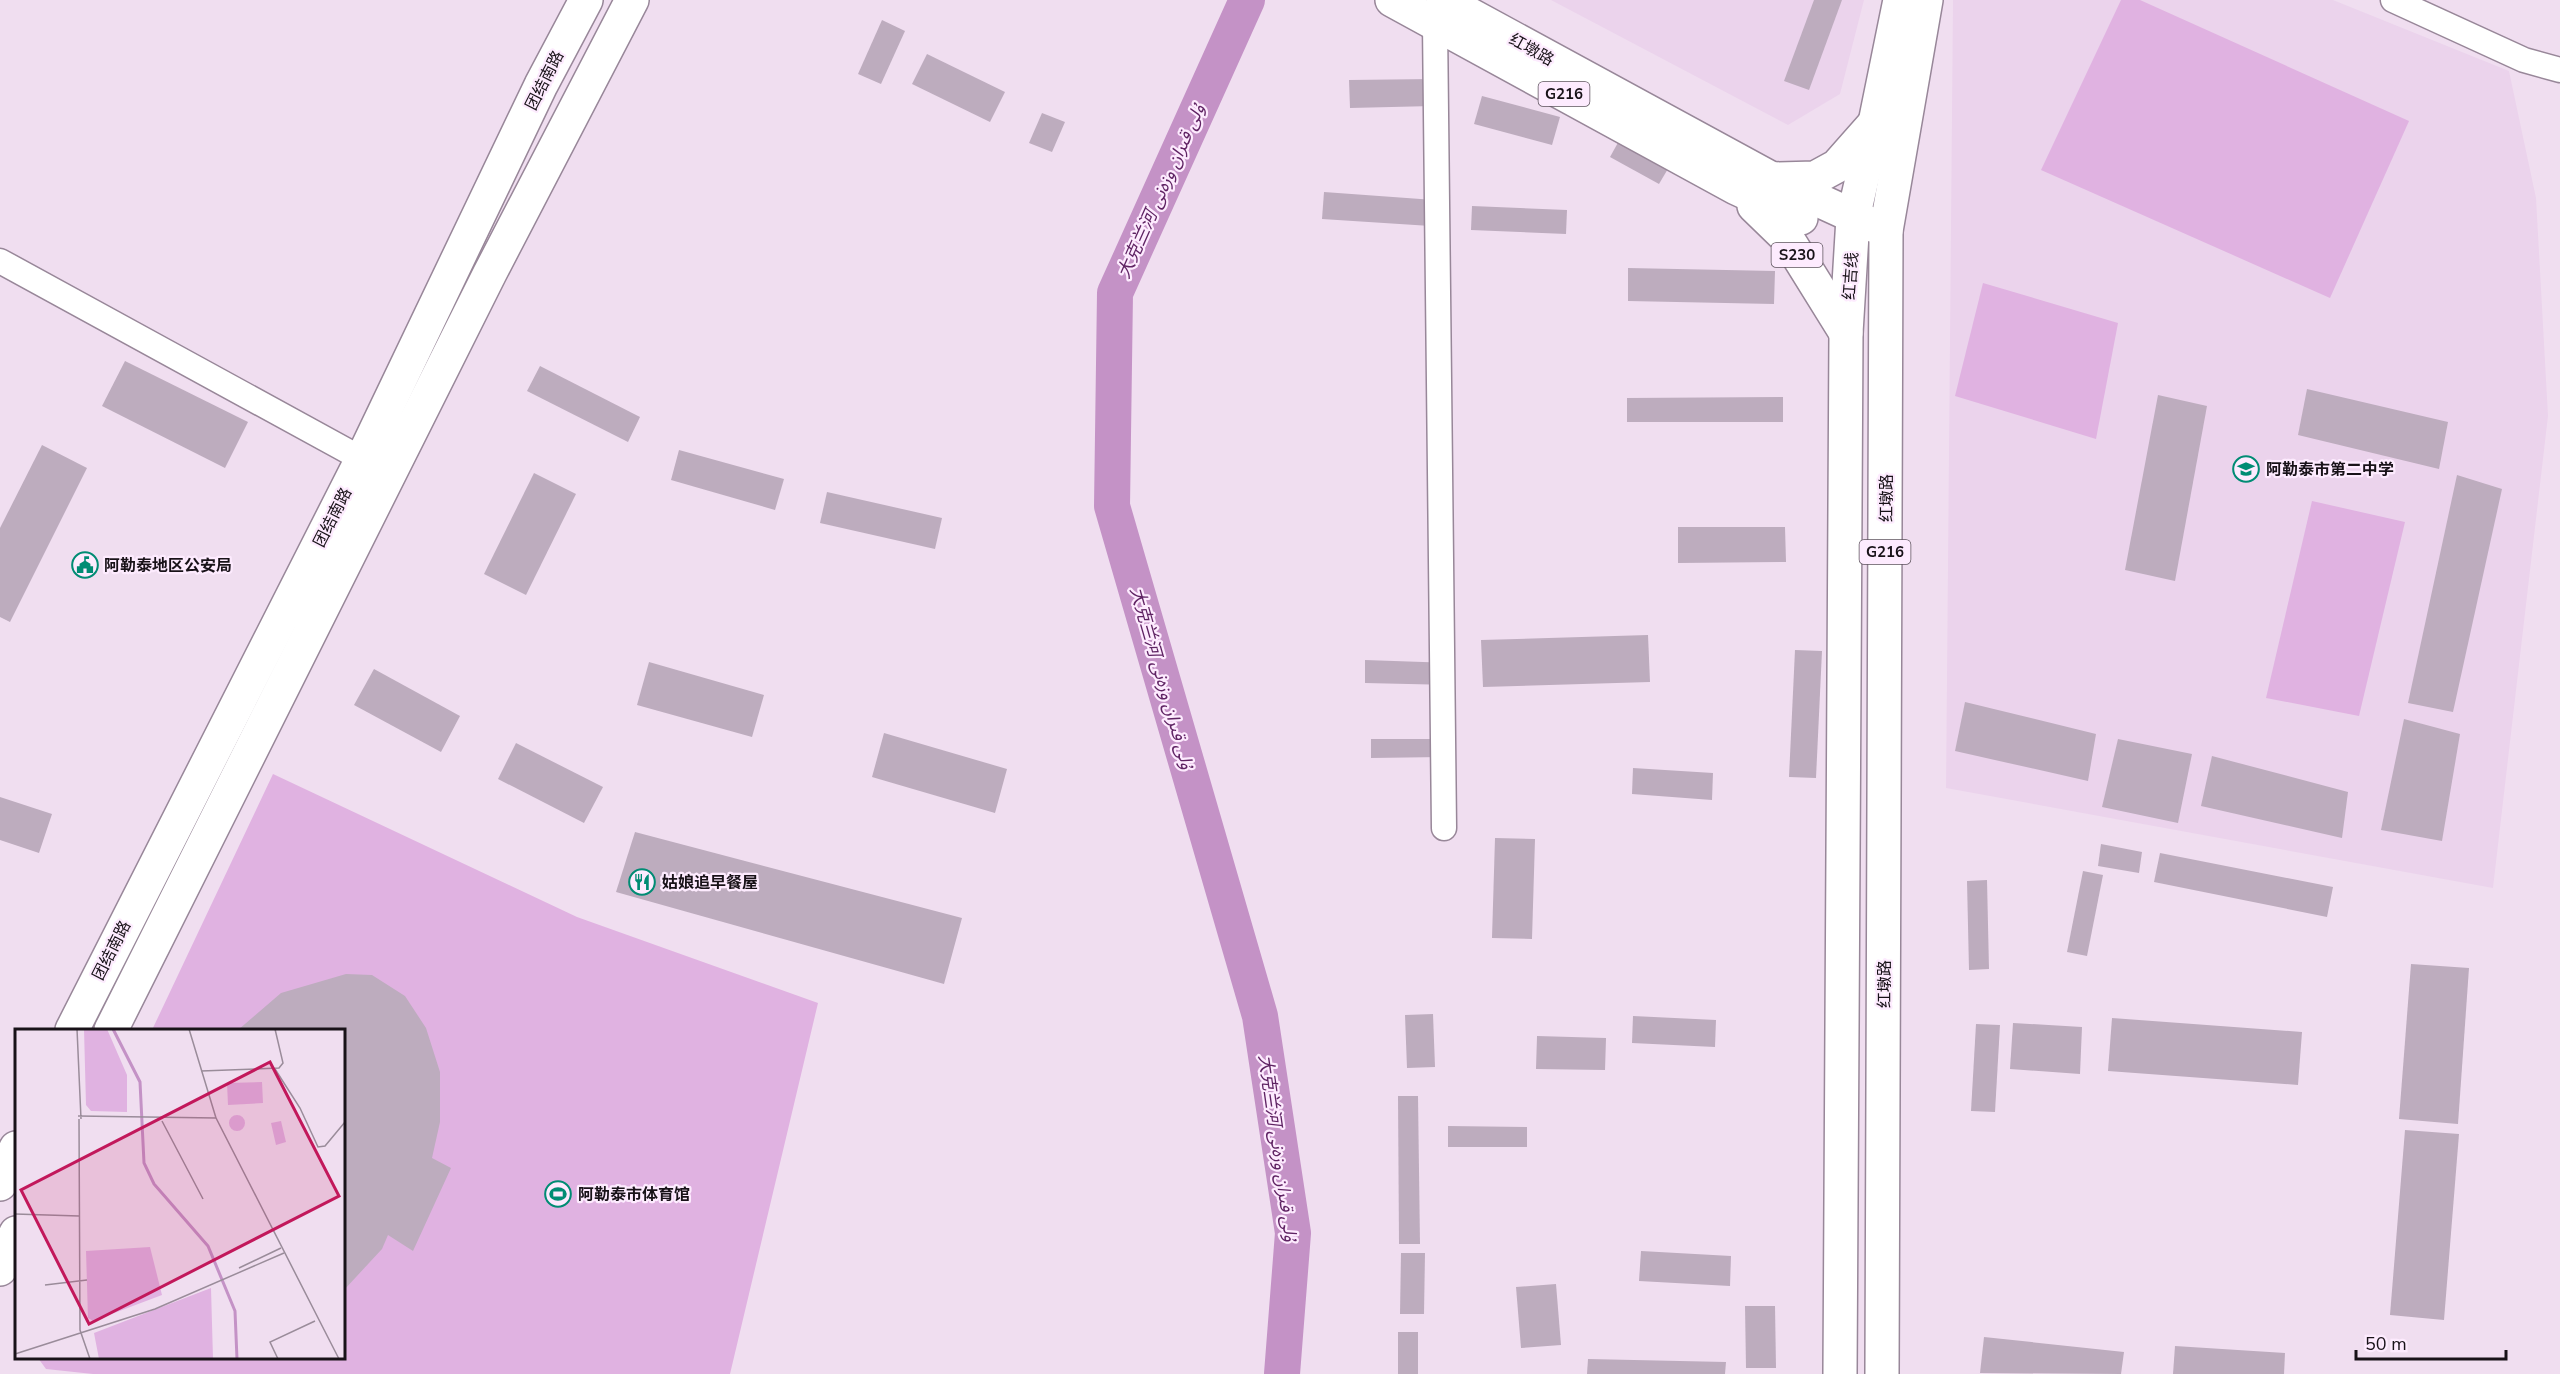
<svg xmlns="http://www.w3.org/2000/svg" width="2560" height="1374" font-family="'Nunito Sans','Noto Sans Arabic','Noto Sans SC',sans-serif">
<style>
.built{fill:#ebd3ec}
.green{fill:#e0b2e1}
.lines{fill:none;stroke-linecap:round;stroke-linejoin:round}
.river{stroke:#c492c6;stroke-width:36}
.building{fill:#bdacbe}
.minor-casing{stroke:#988799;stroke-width:27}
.secondary-casing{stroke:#988799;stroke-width:36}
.trunk-casing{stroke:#988799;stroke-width:36}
.minor{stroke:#fff;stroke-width:24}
.secondary{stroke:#fff;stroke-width:33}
.trunk{stroke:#fff;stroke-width:33}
.labels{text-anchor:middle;stroke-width:4.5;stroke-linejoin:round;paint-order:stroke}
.shield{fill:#fdebfe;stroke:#5d535d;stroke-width:1.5}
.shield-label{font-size:15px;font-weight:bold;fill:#181218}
.street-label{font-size:16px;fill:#181218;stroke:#fdebfe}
.poi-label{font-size:16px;font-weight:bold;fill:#181218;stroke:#fdebfe;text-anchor:start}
.water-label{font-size:18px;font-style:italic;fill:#5f2363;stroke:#fdebfe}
.inset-river{fill:none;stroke:#c492c6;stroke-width:3}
.inset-road{fill:none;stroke:#9a8c9a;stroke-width:1.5}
.view{fill:#c2185b;fill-opacity:0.15;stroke:#c2185b;stroke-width:3}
.inset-edge{fill:none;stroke:#181218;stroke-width:3}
</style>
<rect width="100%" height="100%" fill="#f0def0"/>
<g class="built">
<path d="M1551,0H1864L1840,94L1788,125Z"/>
<path d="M1953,0H2333L2509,71L2536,198L2548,416L2493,888L1946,788Z"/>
</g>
<g class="green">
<path d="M2121,0H2140L2409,121L2330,298L2041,170Z"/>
<path d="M1983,283L2118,323L2096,439L1955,396Z"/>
<path d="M2312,501L2405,522L2359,716L2266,698Z"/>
<path d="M273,774L577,917L818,1003L730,1374H93L46,1369L38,1358H344V1030H152Z"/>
</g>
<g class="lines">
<path class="river" d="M1247,0L1115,293L1112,506L1260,1016L1293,1233L1282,1374"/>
</g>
<g class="building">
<path d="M1814,0H1842L1809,90L1784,81Z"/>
<path d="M882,20L905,31L881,84L858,74Z"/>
<path d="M927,54L1005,92L990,122L912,84Z"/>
<path d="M1433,79V106L1350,108L1349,80Z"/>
<path d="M1482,96L1560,117L1552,145L1474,124Z"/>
<path d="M1042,113L1065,122L1052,152L1029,143Z"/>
<path d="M1620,139L1669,167L1659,184L1610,157Z"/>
<path d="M1324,192L1448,201L1446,227L1322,219Z"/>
<path d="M1472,206L1567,210L1566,234L1471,230Z"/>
<path d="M1628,268L1775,271L1774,304L1628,301Z"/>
<path d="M125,361L248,422L225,468L102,406Z"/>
<path d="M540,366L640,417L628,442L527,391Z"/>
<path d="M2307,389L2448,422L2439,469L2298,435Z"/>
<path d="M2158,395L2207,406L2175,581L2125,570Z"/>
<path d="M1783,397V422H1627V398Z"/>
<path d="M42,445L87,468L10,622L0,617V528Z"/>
<path d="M679,450L784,479L775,510L671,480Z"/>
<path d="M534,473L576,494L526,595L484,574Z"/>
<path d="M2457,475L2502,489L2453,712L2408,703Z"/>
<path d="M827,492L942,518L935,549L820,523Z"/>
<path d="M1678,527H1785L1786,562L1678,563Z"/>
<path d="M1648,635L1650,682L1483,687L1481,640Z"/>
<path d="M1795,650L1822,651L1816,778L1789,777Z"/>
<path d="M1365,660L1452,663V685L1365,683Z"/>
<path d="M649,662L764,695L752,737L637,705Z"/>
<path d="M374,669L460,716L441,752L354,705Z"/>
<path d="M1965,702L2096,734L2088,781L1955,751Z"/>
<path d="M2404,719L2460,734L2442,841L2381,830Z"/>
<path d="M884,733L1007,769L995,813L872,777Z"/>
<path d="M1371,739H1442V757L1371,758Z"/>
<path d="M2118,739L2192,754L2178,823L2102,807Z"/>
<path d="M516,743L603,787L584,823L498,779Z"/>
<path d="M2212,756L2348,792L2342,838L2201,806Z"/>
<path d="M1633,768L1713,773L1712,800L1632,794Z"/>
<path d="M0,797L52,814L39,853L0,840Z"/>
<path d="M635,832L962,918L944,984L616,892Z"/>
<path d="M1495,838L1535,839L1532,939L1492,938Z"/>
<path d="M2101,844L2142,852L2139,873L2098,866Z"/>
<path d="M2160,853L2333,887L2327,917L2154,882Z"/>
<path d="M2083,871L2103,875L2087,956L2067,952Z"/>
<path d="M1987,880L1989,969L1969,970L1967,881Z"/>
<path d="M2411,964L2469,968L2458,1124L2399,1119Z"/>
<path d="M346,974L372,975L405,996L426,1028L440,1072V1122L432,1158L451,1168L413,1251L388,1235L382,1249L344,1290V1030H238L281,993Z"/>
<path d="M1433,1014L1435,1067L1407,1068L1405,1015Z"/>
<path d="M1633,1016L1716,1020L1715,1047L1632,1043Z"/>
<path d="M2112,1018L2302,1032L2298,1085L2108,1071Z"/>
<path d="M2013,1023L2082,1027L2080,1074L2010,1069Z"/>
<path d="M1976,1024L2000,1025L1995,1112L1971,1111Z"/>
<path d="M1537,1036L1606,1038L1605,1070L1536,1069Z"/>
<path d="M1398,1096H1418L1420,1244H1399Z"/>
<path d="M1448,1126L1527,1127V1147H1448Z"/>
<path d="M2405,1130L2459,1134L2444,1320L2390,1315Z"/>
<path d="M1641,1251L1731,1256L1730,1286L1639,1281Z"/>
<path d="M1401,1253H1425L1424,1314H1400Z"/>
<path d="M1556,1284L1561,1345L1521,1348L1516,1287Z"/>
<path d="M1745,1306H1775L1776,1368H1746Z"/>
<rect x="1398" y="1332" width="20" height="42"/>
<path d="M1984,1337L2124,1352L2121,1374L1980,1373Z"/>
<path d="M2175,1346L2285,1353L2284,1374H2173Z"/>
<path d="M1588,1359L1726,1362L1725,1374H1587Z"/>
</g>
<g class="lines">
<g class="minor-casing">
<g id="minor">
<path d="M2393,0L2524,60L2560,70"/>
<path d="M1435,24L1444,828"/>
<path d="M0,261L362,459"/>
</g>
</g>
<g class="secondary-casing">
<g id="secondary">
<path d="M1853,218L1875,123L1900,0"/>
<path d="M1886,231L1926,0"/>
<path d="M72,1030L362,459L541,85L586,0"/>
<path d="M111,1030L490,273L632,0"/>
<path d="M0,1184L16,1148"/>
<path d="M0,1269L16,1233"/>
</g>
</g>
<g class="trunk-casing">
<g id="trunk">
<path d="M1392,0L1736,188L1801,218"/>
<path d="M1443,0L1772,179L1886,231L1882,1374"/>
<path d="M1773,179L1815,178L1837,166L1875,123"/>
<path d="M1754,206L1787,238L1846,333"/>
<path d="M1840,1374L1846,333L1853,218"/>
</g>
</g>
<use href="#minor" class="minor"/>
<use href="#secondary" class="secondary"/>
<use href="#trunk" class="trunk"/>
</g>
<defs>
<g id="school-ring" transform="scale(1.35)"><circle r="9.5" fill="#fdebfe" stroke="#008c74" stroke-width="1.5"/><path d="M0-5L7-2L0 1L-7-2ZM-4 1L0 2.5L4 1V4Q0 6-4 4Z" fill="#008c74"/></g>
<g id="civic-ring" transform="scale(1.35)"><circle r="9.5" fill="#fdebfe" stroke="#008c74" stroke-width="1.5"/><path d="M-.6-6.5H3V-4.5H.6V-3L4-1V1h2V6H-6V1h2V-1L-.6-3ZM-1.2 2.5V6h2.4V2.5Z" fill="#008c74"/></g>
<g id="restaurant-ring" transform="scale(1.35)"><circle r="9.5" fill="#fdebfe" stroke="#008c74" stroke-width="1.5"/><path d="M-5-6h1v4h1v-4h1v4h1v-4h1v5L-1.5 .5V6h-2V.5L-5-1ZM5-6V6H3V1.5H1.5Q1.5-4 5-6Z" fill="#008c74"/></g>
<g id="stadium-ring" transform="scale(1.35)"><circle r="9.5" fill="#fdebfe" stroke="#008c74" stroke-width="1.5"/><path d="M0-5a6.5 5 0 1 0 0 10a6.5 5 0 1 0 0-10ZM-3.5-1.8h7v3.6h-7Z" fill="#008c74"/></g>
</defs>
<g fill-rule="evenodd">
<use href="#school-ring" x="2246" y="469"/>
<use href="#civic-ring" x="85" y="565"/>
<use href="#restaurant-ring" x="642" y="882"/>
<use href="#stadium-ring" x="558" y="1194"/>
</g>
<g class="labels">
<g class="shield">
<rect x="1538.5" y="82" width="51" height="24" rx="4.5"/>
<rect x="1771.5" y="243" width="51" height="24" rx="4.5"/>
<rect x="1859.5" y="540" width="51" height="24" rx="4.5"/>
</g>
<g class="shield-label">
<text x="1564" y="99">G216</text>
<text x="1797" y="260">S230</text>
<text x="1885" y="557">G216</text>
</g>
<g class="street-label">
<text transform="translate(1532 49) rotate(29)" y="6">红墩路</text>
<text transform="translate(544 80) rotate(-63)" y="6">团结南路</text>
<text transform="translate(1850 276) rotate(-86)" y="6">红吉线</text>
<text transform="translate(1886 498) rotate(-90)" y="6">红墩路</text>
<text transform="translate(332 517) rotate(-63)" y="6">团结南路</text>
<text transform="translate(111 950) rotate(-63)" y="6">团结南路</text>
<text transform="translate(1884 984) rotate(-90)" y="6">红墩路</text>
</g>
<g class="poi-label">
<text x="2266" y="475">阿勒泰市第二中学</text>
<text x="104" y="571">阿勒泰地区公安局</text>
<text x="662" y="888">姑娘追早餐屋</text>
<text x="578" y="1200">阿勒泰市体育馆</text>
</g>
<g class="water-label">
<text transform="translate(1161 191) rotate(-66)" y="6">大克兰河 ۇلى قىران وزەنى</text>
<text transform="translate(1162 678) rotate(74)" y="6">大克兰河 ۇلى قىران وزەنى</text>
<text transform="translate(1278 1148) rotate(82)" y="6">大克兰河 ۇلى قىران وزەنى</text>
</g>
</g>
<g transform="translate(15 1029)">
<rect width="330" height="330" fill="#f0def0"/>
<path d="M69,0H92L112,46V83L76,82L71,76ZM247,53L248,74L213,76L212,54ZM214 94a8 8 0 1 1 16 0a8 8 0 1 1-16 0ZM266,92L271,113L261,116L256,94ZM135,218L147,266L78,292L73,289L71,222ZM196,259L198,330H84L79,304Z" fill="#e0b2e1"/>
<path class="inset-river" d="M98,0L125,53L129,134L139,155L193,217L220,282L222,330"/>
<path class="inset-road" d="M62,0L66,90M174,0L201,89M260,40L285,79L303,118L310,117L330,93M186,42L264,39L268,34L260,0M63,87L201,89L324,330M64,90L65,301L75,330M147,92L188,170M0,185L64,187M224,239L266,219M30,256L72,251M0,325L140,280L269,224M263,330L255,313L300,292"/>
<path class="view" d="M255,33L324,167L74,295L6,161Z"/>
<rect width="330" height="330" class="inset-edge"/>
</g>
<path d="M2356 1350v9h150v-9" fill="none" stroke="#181218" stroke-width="3"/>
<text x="2365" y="1350" font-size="18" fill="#181218" stroke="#fdebfe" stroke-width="4.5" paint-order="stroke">50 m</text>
</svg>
